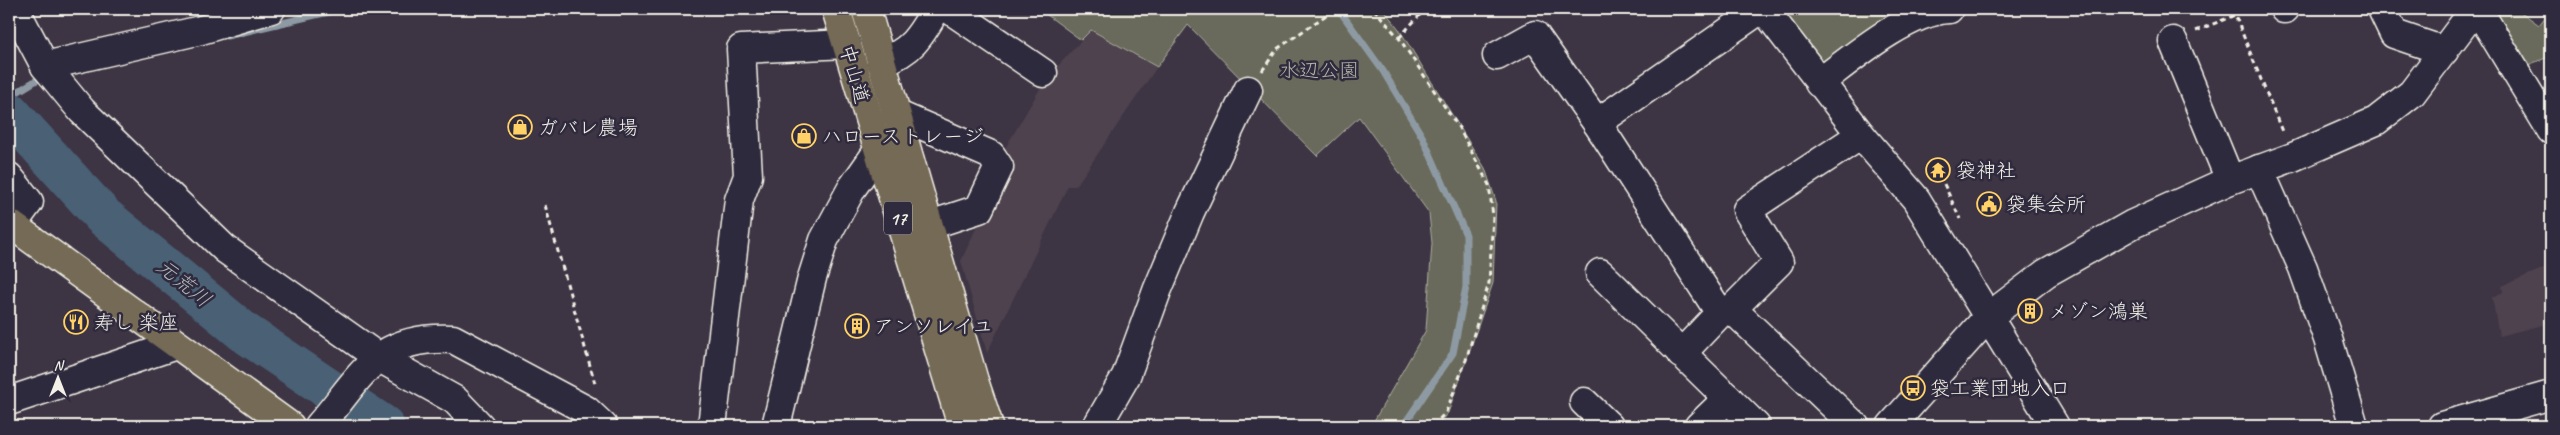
<svg xmlns="http://www.w3.org/2000/svg" width="2560" height="435" font-family="Caveat,'Klee One',sans-serif">
<style>
.built{fill:#4e424d}
.green{fill:#696a5b;stroke:#aeaea2}
.lines{fill:none;stroke-linecap:round;stroke-linejoin:round}
.stream{stroke:#8e9aa3;stroke-width:7}
.river{stroke:#4a6075;stroke-width:41}
.minor-casing{stroke:#f4f1e8;stroke-width:31}
.major-casing{stroke:#f4f1e8;stroke-width:31}
.highway-casing{stroke:#f4f1e8;stroke-width:31}
.path{stroke:#f4f1e8;stroke-width:3;stroke-dasharray:5 4;stroke-linecap:butt}
.minor{stroke:#2f2a3d;stroke-width:28}
.major{stroke:#746b55;stroke-width:28}
.highway{stroke:#746b55;stroke-width:28}
.labels{text-anchor:middle;stroke-width:5;stroke-linejoin:round;paint-order:stroke}
.shield{fill:#2f2a3d;stroke:#b9b5b5;stroke-width:1}
.shield-label{font-size:19px;font-weight:bold;fill:#f4f1e8}
.park-label{font-size:20px;fill:#b5b4a9;stroke:#2f2a3d}
.street-label{font-size:20px;fill:#f4f1e8;stroke:#2f2a3d}
.poi-label{font-size:20px;fill:#f4f1e8;stroke:#2f2a3d;text-anchor:start}
.water-label{font-size:21px;font-style:italic;fill:#b0b7ba;stroke:#2f2a3d}
</style>
<rect width="100%" height="100%" fill="#3d3544"/>
<filter id="ink" filterUnits="userSpaceOnUse"><feTurbulence type="fractalNoise" baseFrequency=".02" numOctaves="2"/><feDisplacementMap in="SourceGraphic" scale="10" xChannelSelector="R" yChannelSelector="G"/><feConvolveMatrix kernelMatrix="1 2 1 2 8 2 1 2 1" color-interpolation-filters="sRGB"/></filter>
<g filter="url(#ink)">
<g class="built">
<path d="M1091,30L1157,67L1076,186H1068L987,353L961,261L1006,163L1000,157L1045,80Z"/>
<path d="M2551,265V323L2499,336L2492,297L2503,292L2502,286Z"/>
</g>
<g class="green">
<path d="M1039,9H1383L1399,29L1485,168L1496,201L1493,283L1448,413L1436,426H1371L1426,330L1432,243L1429,213L1359,117L1317,156L1188,25L1157,67L1091,30L1081,40Z"/>
<path d="M1786,9H1899L1904,17L1818,71L1778,14Z"/>
<path d="M2490,9L2497,11L2517,9L2539,25L2550,11L2551,12V56L2520,68Z"/>
</g>
<g class="lines">
<g class="stream">
<path d="M1340,11L1383,71L1423,138L1466,235V287L1453,353L1403,426"/>
<path d="M227,36L341,9"/>
<path d="M9,97L40,78"/>
</g>
<path class="river" d="M9,112L103,216L245,333L384,426"/>
<g class="minor-casing">
<g id="minor">
<path d="M15,9L45,66L82,111L225,249L378,357L455,400L480,426"/>
<path d="M949,9L1043,73"/>
<path d="M1764,9L1861,135L1916,199L2055,426"/>
<path d="M2284,9H2285"/>
<path d="M2382,9L2394,34L2444,51"/>
<path d="M2474,10L2485,21L2551,130"/>
<path d="M2173,41L2230,180"/>
<path d="M1497,56L1535,35L1597,123"/>
<path d="M881,62C912,52 921,35 936,9"/>
<path d="M45,66L201,30L271,9"/>
<path d="M1819,83C1852,58 1907,11 1949,9"/>
<path d="M896,114L991,155L999,167L979,209L930,225"/>
<path d="M2259,169L2303,268L2328,339L2354,426"/>
<path d="M9,177L29,202L9,229"/>
<path d="M1600,273L1756,426"/>
<path d="M1732,309L1855,426"/>
<path d="M1720,313L1732,309L1779,262L1747,210L1861,135"/>
<path d="M1681,354L1720,313L1597,123L1761,9"/>
<path d="M9,401L176,345"/>
<path d="M1584,402L1609,426"/>
<path d="M319,426C363,375 376,335 453,339L586,410L603,426"/>
<path d="M712,426L739,200L748,176L741,49L847,44"/>
<path d="M776,426L812,278L824,240L852,188L878,151"/>
<path d="M1097,426L1126,376L1157,291L1190,212L1248,90"/>
<path d="M1699,426L1728,398"/>
<path d="M1891,426L1987,318L2046,273L2133,224L2230,180L2293,157L2376,121L2412,93L2475,9"/>
<path d="M2442,426L2551,395"/>
</g>
</g>
<g class="major-casing">
<path id="major" d="M9,223L290,426"/>
</g>
<g class="highway-casing">
<g id="highway">
<path d="M836,9L962,426"/>
<path d="M866,9L974,381L989,426"/>
</g>
</g>
<g class="path">
<path d="M1374,9L1399,38L1459,128L1489,185L1493,216L1489,283L1466,360L1446,412L1433,426"/>
<path d="M2196,31L2235,15L2283,134"/>
<path d="M1399,38L1425,9"/>
<path d="M1262,71L1277,49L1335,9"/>
<path d="M1944,184L1960,219"/>
<path d="M545,205L596,387"/>
</g>
<use href="#minor" class="minor"/>
<use href="#major" class="major"/>
<use href="#highway" class="highway"/>
</g>
</g>
<defs>
<g id="shop-ring" transform="scale(1.25)"><circle r="9.5" fill="#2f2a3d" stroke="#ffd166" stroke-width="1.5"/><path d="M-5-2.5h2.3a2.7 3.5 0 0 1 5.4 0H5L5.5 6h-11ZM-1.5-2.5h3a1.5 2.3 0 0 0-3 0Z" fill="#ffd166"/></g>
<g id="temple-ring" transform="scale(1.25)"><circle r="9.5" fill="#2f2a3d" stroke="#ffd166" stroke-width="1.5"/><path d="M0-6L5-2H3V0L6.5 2.5H4V6H1.5V3h-3V6H-4V2.5H-6.5L-3 0V-2H-5Z" fill="#ffd166"/></g>
<g id="civic-ring" transform="scale(1.25)"><circle r="9.5" fill="#2f2a3d" stroke="#ffd166" stroke-width="1.5"/><path d="M-.6-6.5H3V-4.5H.6V-3L4-1V1h2V6H-6V1h2V-1L-.6-3ZM-1.2 2.5V6h2.4V2.5Z" fill="#ffd166"/></g>
<g id="building-ring" transform="scale(1.25)"><circle r="9.5" fill="#2f2a3d" stroke="#ffd166" stroke-width="1.5"/><path d="M-4-6H4V6H1V3H-1V6H-4ZM-2.5-4.3h1.7v1.8h-1.7ZM.8-4.3h1.7v1.8H.8ZM-2.5-1h1.7V.8h-1.7ZM.8-1h1.7V.8H.8Z" fill="#ffd166"/></g>
<g id="restaurant-ring" transform="scale(1.25)"><circle r="9.5" fill="#2f2a3d" stroke="#ffd166" stroke-width="1.5"/><path d="M-5-6h1v4h1v-4h1v4h1v-4h1v5L-1.5 .5V6h-2V.5L-5-1ZM5-6V6H3V1.5H1.5Q1.5-4 5-6Z" fill="#ffd166"/></g>
<g id="bus-ring" transform="scale(1.25)"><circle r="9.5" fill="#2f2a3d" stroke="#ffd166" stroke-width="1.5"/><path d="M-5-6H5V4H4V6H2V4H-2V6H-4V4H-5ZM-3.5-4V0h7V-4ZM-3.5 1.2v1.5H-2V1.2ZM2 1.2v1.5H3.5V1.2Z" fill="#ffd166"/></g>
</defs>
<g fill-rule="evenodd">
<use href="#shop-ring" x="520" y="127"/>
<use href="#shop-ring" x="804" y="136"/>
<use href="#temple-ring" x="1938" y="170"/>
<use href="#civic-ring" x="1989" y="204"/>
<use href="#building-ring" x="2030" y="311"/>
<use href="#restaurant-ring" x="76" y="322"/>
<use href="#building-ring" x="857" y="326"/>
<use href="#bus-ring" x="1913" y="388"/>
</g>
<g class="labels">
<rect class="shield" x="884" y="201.5" width="28" height="33" rx="4"/>
<g class="shield-label">
<text x="898" y="225">17</text>
</g>
<g class="park-label">
<text x="1319" y="77">水辺公園</text>
</g>
<g class="street-label">
<text transform="translate(855 74) rotate(74)" y="7">中山道</text>
</g>
<g class="poi-label">
<text x="538" y="134">ガバレ農場</text>
<text x="822" y="143">ハローストレージ</text>
<text x="1956" y="177">袋神社</text>
<text x="2006" y="211">袋集会所</text>
<text x="2048" y="318">メゾン鴻巣</text>
<text x="94" y="329">寿し 楽座</text>
<text x="874" y="333">アンソレイユ</text>
<text x="1930" y="395">袋工業団地入口</text>
</g>
<g class="water-label">
<text transform="translate(184 283) rotate(39)" y="7">元荒川</text>
</g>
</g>
<rect width="2560" height="435" fill="none" stroke="#2f2a3d" stroke-width="30"/>
<rect x="15" y="15" width="2530" height="405" fill="none" stroke="#f4f1e8" stroke-width="2" filter="url(#ink)"/>
<g transform="translate(58 378)" stroke="#2f2a3d" stroke-width="4" paint-order="stroke">
<path d="M0-4L9 19L0 12L-9 19Z" fill="#f4f1e8"/>
<text y="-8" font-size="14" font-weight="bold" text-anchor="middle" fill="#f4f1e8">N</text>
</g>
</svg>
